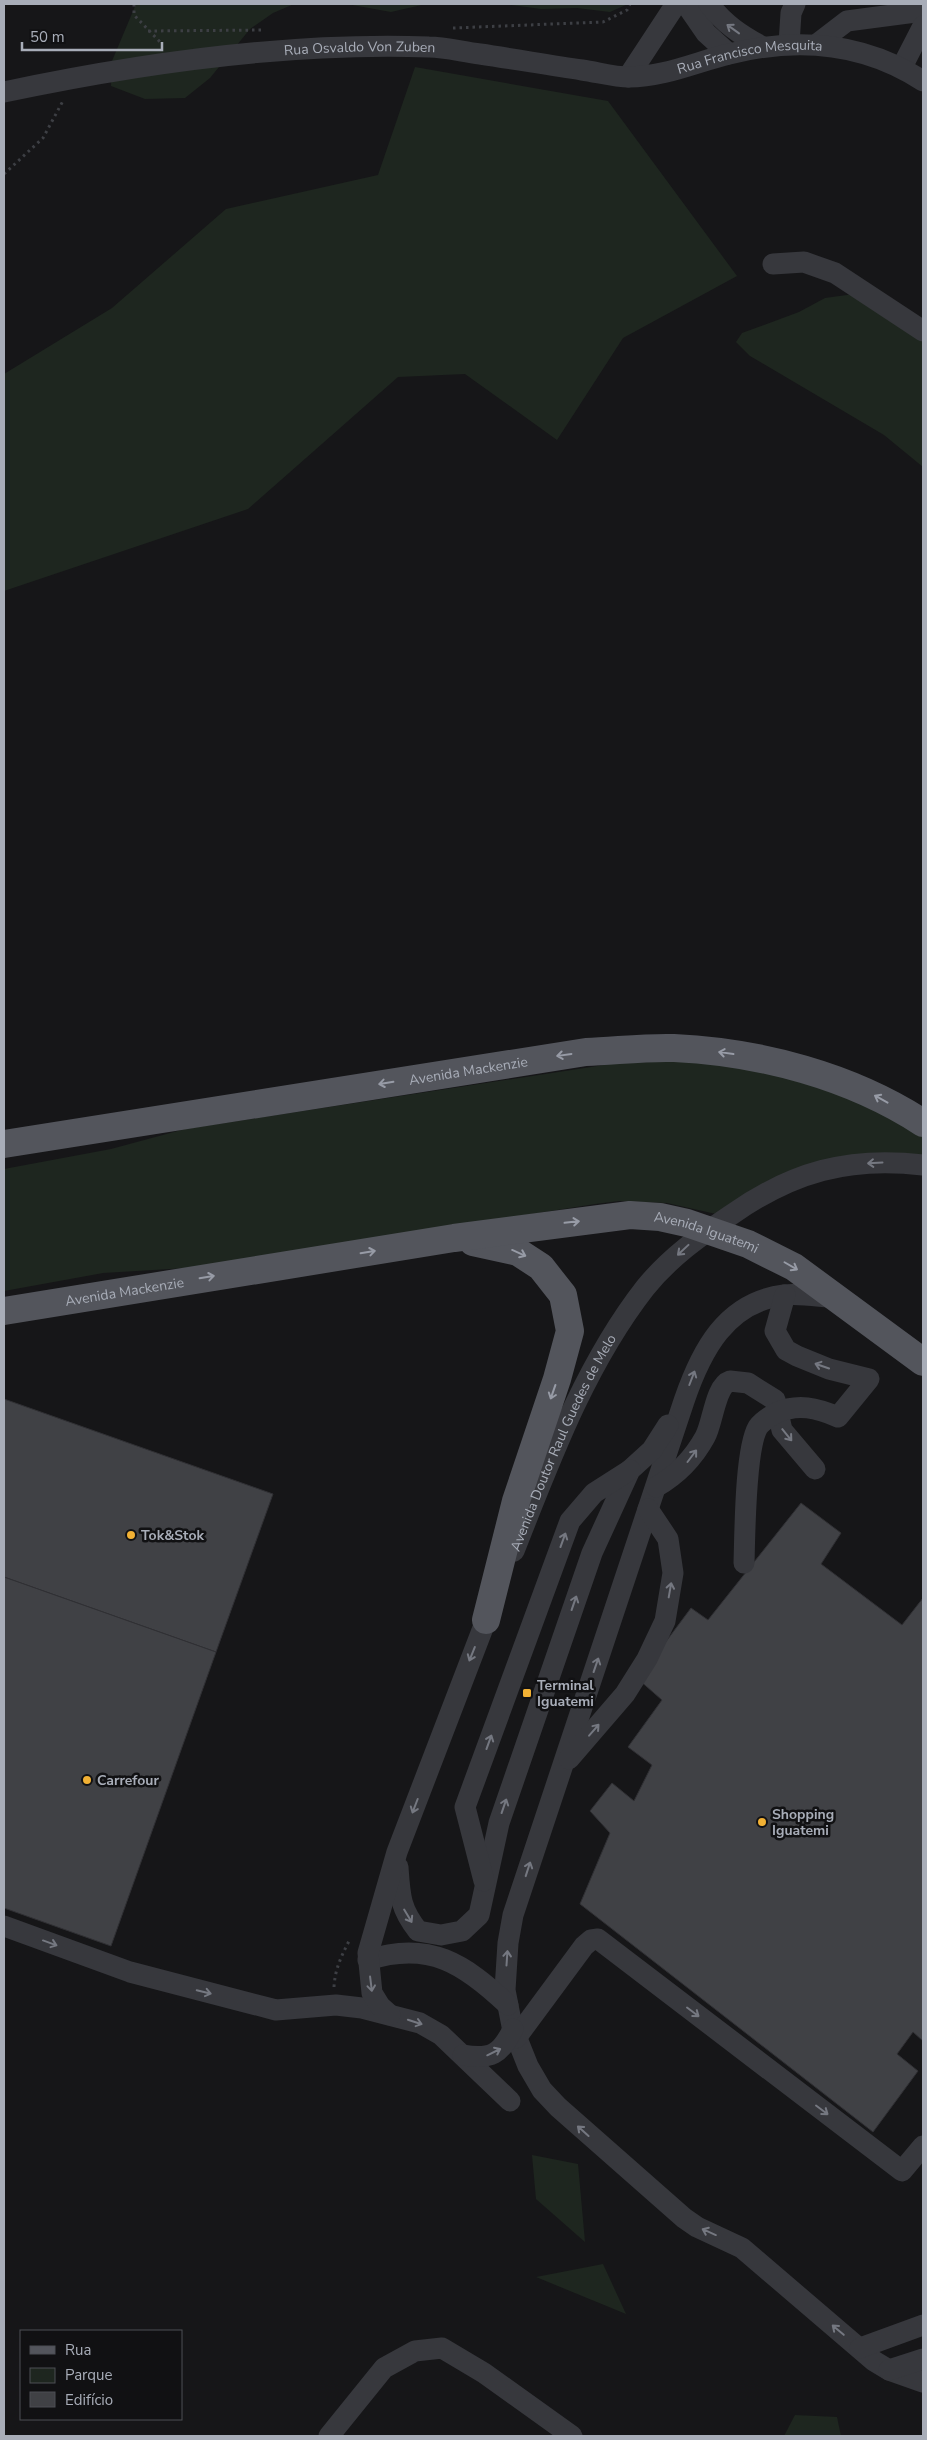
<svg xmlns="http://www.w3.org/2000/svg" width="927" height="2440" font-family="'Nunito Sans',sans-serif">
<style>
.green{fill:#1e261f}
.building{fill:#404145;stroke:#303034}
.lines{fill:none;stroke-linecap:round;stroke-linejoin:round}
.path{stroke:#3d3f44;stroke-width:3;stroke-dasharray:2.5 4;stroke-linecap:butt}
.minor{stroke:#37383d;stroke-width:21}
.major{stroke:#53555c;stroke-width:28}
.oneway{stroke:#757881}
.oneway2{stroke:#979ba6}
.poi-dot{fill:#f2b134;stroke:#111113;stroke-width:2}
.labels{text-anchor:middle;stroke-width:5;stroke-linejoin:round;paint-order:stroke}
.street-label{font-size:14px;fill:#a8adb8;stroke:#111113}
.poi-label{font-size:14px;font-weight:bold;fill:#a8adb8;stroke:#111113;text-anchor:start}
</style>
<rect width="100%" height="100%" fill="#161618"/>
<g class="green">
<path d="M136,4H294L273,13L250,29L210,78L185,98L145,99L111,86L112,61Z"/>
<path d="M347,4H426L391,12Z"/>
<path d="M505,4H628L610,12L577,8L541,9Z"/>
<path d="M415,67L608,101L737,276L623,338L557,440L465,374L398,377L248,509L4,591V374L112,308L226,209L378,175Z"/>
<path d="M854,294L910,329L923,342V467L884,435L750,356L736,342L742,333L799,312L825,298Z"/>
<path d="M686,1061L756,1069L856,1099L923,1136V1155H898L716,1214L667,1203L619,1201L595,1204L187,1268L103,1273L4,1291V1169L111,1149L185,1129L617,1063Z"/>
<path d="M532,2155L578,2164L585,2242L536,2199Z"/>
<path d="M603,2264L626,2314L536,2277Z"/>
<path d="M795,2415L837,2417L841,2436H784Z"/>
</g>
<g class="building">
<path d="M4,1399L273,1494L216,1652L4,1577Z"/>
<path d="M801,1503L841,1533L821,1564L902,1625L923,1598V2041L913,2032L897,2054L918,2071L873,2132L580,1904L610,1833L590,1811L612,1783L634,1801L652,1765L628,1747L662,1700L638,1679L691,1608L708,1620Z"/>
<path d="M4,1577L216,1652L111,1946L4,1908Z"/>
</g>
<g class="lines">
<g class="path">
<path d="M134,4V15L162,44"/>
<path d="M453,28L603,22L627,10L630,4"/>
<path d="M148,31L264,30"/>
<path d="M4,174L43,138L64,99"/>
<path d="M334,1987C335,1969 341,1957 349,1941"/>
</g>
<g class="minor">
<path d="M686,4L706,33L729,54"/>
<path d="M709,4C724,24 741,35 763,47"/>
<path d="M789,44L791,13L795,4"/>
<path d="M817,44L847,21L923,11"/>
<path d="M902,67L923,26"/>
<path d="M628,77L676,4"/>
<path id="s1" d="M4,92C141,63 288,42 429,47C445,47 463,52 480,54C514,59 548,65 582,70C597,72 614,77 629,77C664,77 696,62 729,54C797,37 863,42 923,81"/>
<path d="M773,264L804,262L835,273L923,331"/>
<path d="M838,1298C820,1297 801,1293 784,1295C726,1302 701,1351 684,1401L513,1915L508,1943L505,1990L512,2026L528,2066L542,2090L558,2107L684,2218L697,2227L742,2248L874,2361L889,2370L923,2382"/>
<path d="M656,1487C677,1475 693,1459 705,1437C713,1423 715,1386 730,1381L748,1383L775,1400L782,1430L815,1469"/>
<path id="s2" d="M514,1551C550,1460 585,1365 645,1288C669,1258 700,1236 731,1215C792,1172 849,1156 923,1165"/>
<path d="M744,1563C745,1533 745,1449 758,1427C763,1420 769,1417 776,1413C798,1403 817,1408 838,1417L869,1379L829,1369L797,1356L786,1350L775,1331L785,1295"/>
<path d="M569,1759L625,1694L647,1659L665,1621L673,1573L668,1539L648,1509"/>
<path d="M398,1867C400,1896 400,1908 418,1931L441,1935L462,1931L479,1915L499,1823L592,1553L630,1470L652,1450L668,1425"/>
<path d="M484,1881L465,1807L570,1521L594,1493L630,1470"/>
<path d="M4,1926L130,1972L276,2010L336,2005L362,2008L420,2023L441,2035L510,2101"/>
<path d="M368,1960C429,1940 465,1964 508,2005"/>
<path d="M390,2015L380,2006L372,1993L368,1953L397,1852L491,1607"/>
<path d="M516,2038L584,1946L591,1940L598,1939L902,2171L923,2146"/>
<path d="M463,2055C491,2060 501,2054 513,2029"/>
<path d="M860,2348L923,2325"/>
<path d="M889,2370L923,2359"/>
<path d="M329,2436L384,2368L415,2351L442,2348L484,2373L572,2436"/>
</g>
<g class="major">
<path id="s3" d="M4,1144L586,1052C615,1051 645,1047 674,1048C760,1052 851,1076 923,1123"/>
<path d="M473,1242L518,1252L541,1267L563,1295L570,1331L557,1379L516,1501L486,1620"/>
<path id="s4" d="M4,1311L454,1238L630,1215L660,1217L687,1223L748,1244L794,1267L923,1362"/>
</g>
</g>
<defs><path id="oneway-shaft" d="M-6 0H5M1.5-3L5.5 0L1.5 3" fill="none" stroke-width="1.6" stroke-linecap="round" stroke-linejoin="round" transform="scale(1.25)"/></defs>
<g class="oneway">
<use href="#oneway-shaft" transform="translate(733 29) rotate(-144)"/>
<use href="#oneway-shaft" transform="translate(875 1163) rotate(177)"/>
<use href="#oneway-shaft" transform="translate(683 1250) rotate(137)"/>
<use href="#oneway-shaft" transform="translate(822 1366) rotate(-161)"/>
<use href="#oneway-shaft" transform="translate(692 1378) rotate(-69)"/>
<use href="#oneway-shaft" transform="translate(787 1435) rotate(51)"/>
<use href="#oneway-shaft" transform="translate(692 1456) rotate(-53)"/>
<use href="#oneway-shaft" transform="translate(563 1540) rotate(-70)"/>
<use href="#oneway-shaft" transform="translate(670 1590) rotate(-80)"/>
<use href="#oneway-shaft" transform="translate(574 1603) rotate(-71)"/>
<use href="#oneway-shaft" transform="translate(472 1654) rotate(112)"/>
<use href="#oneway-shaft" transform="translate(596 1665) rotate(-71)"/>
<use href="#oneway-shaft" transform="translate(594 1730) rotate(-49)"/>
<use href="#oneway-shaft" transform="translate(489 1742) rotate(-70)"/>
<use href="#oneway-shaft" transform="translate(415 1806) rotate(111)"/>
<use href="#oneway-shaft" transform="translate(504 1806) rotate(-71)"/>
<use href="#oneway-shaft" transform="translate(528 1869) rotate(-72)"/>
<use href="#oneway-shaft" transform="translate(408 1916) rotate(59)"/>
<use href="#oneway-shaft" transform="translate(50 1943) rotate(20)"/>
<use href="#oneway-shaft" transform="translate(507 1958) rotate(-86)"/>
<use href="#oneway-shaft" transform="translate(371 1984) rotate(83)"/>
<use href="#oneway-shaft" transform="translate(204 1992) rotate(14)"/>
<use href="#oneway-shaft" transform="translate(693 2012) rotate(37)"/>
<use href="#oneway-shaft" transform="translate(415 2022) rotate(18)"/>
<use href="#oneway-shaft" transform="translate(494 2052) rotate(-26)"/>
<use href="#oneway-shaft" transform="translate(822 2110) rotate(37)"/>
<use href="#oneway-shaft" transform="translate(583 2131) rotate(-138)"/>
<use href="#oneway-shaft" transform="translate(709 2232) rotate(-156)"/>
<use href="#oneway-shaft" transform="translate(838 2330) rotate(-140)"/>
</g>
<g class="oneway2">
<use href="#oneway-shaft" transform="translate(726 1053) rotate(-172)"/>
<use href="#oneway-shaft" transform="translate(564 1055) rotate(172)"/>
<use href="#oneway-shaft" transform="translate(386 1083) rotate(171)"/>
<use href="#oneway-shaft" transform="translate(881 1099) rotate(-151)"/>
<use href="#oneway-shaft" transform="translate(572 1222) rotate(-6)"/>
<use href="#oneway-shaft" transform="translate(368 1252) rotate(-9)"/>
<use href="#oneway-shaft" transform="translate(519 1253) rotate(24)"/>
<use href="#oneway-shaft" transform="translate(791 1266) rotate(30)"/>
<use href="#oneway-shaft" transform="translate(207 1277) rotate(-9)"/>
<use href="#oneway-shaft" transform="translate(553 1392) rotate(109)"/>
</g>
<g class="poi-dot">
<circle cx="131" cy="1535" r="5"/>
<rect x="522" y="1688" width="10" height="10" rx="2.5"/>
<circle cx="87" cy="1780" r="5"/>
<circle cx="762" cy="1822" r="5"/>
</g>
<g class="labels">
<g class="street-label">
<text dy="5" stroke="none"><textPath href="#s1" startOffset="359">Rua Osvaldo Von Zuben</textPath></text>
<text dy="5" stroke="none"><textPath href="#s1" startOffset="754">Rua Francisco Mesquita</textPath></text>
<text dy="5" stroke="none"><textPath href="#s3" startOffset="470">Avenida Mackenzie</textPath></text>
<text dy="5" stroke="none"><textPath href="#s4" startOffset="712">Avenida Iguatemi</textPath></text>
<text dy="5" stroke="none"><textPath href="#s4" startOffset="122">Avenida Mackenzie</textPath></text>
<text dy="5" stroke="none"><textPath href="#s2" startOffset="119">Avenida Doutor Raul Guedes de Melo</textPath></text>
</g>
<g class="poi-label">
<text x="141" y="1540">Tok&amp;Stok</text>
<text x="537" y="1690">Terminal<tspan x="537" dy="16">Iguatemi</tspan></text>
<text x="97" y="1785">Carrefour</text>
<text x="772" y="1819">Shopping<tspan x="772" dy="16">Iguatemi</tspan></text>
</g>
</g>
<rect width="927" height="2440" fill="none" stroke="#a8adb8" stroke-width="10"/>
<rect x="20" y="2330" width="162" height="90" fill="#111113" stroke="#4d4f55"/>
<rect x="30" y="2346" width="25" height="8" fill="#53555c" stroke="#4d4f55"/>
<text x="65" y="2355" font-size="15" fill="#a8adb8">Rua</text>
<rect x="30" y="2368" width="25" height="15" fill="#1e261f" stroke="#4d4f55"/>
<text x="65" y="2380" font-size="15" fill="#a8adb8">Parque</text>
<rect x="30" y="2392" width="25" height="15" fill="#404145" stroke="#4d4f55"/>
<text x="65" y="2405" font-size="15" fill="#a8adb8">Edifício</text>
<path d="M22 42v8h140v-8" fill="none" stroke="#a8adb8" stroke-width="2.5"/>
<text x="30" y="42" font-size="15" fill="#a8adb8" stroke="#111113" stroke-width="4" paint-order="stroke">50 m</text>
</svg>
